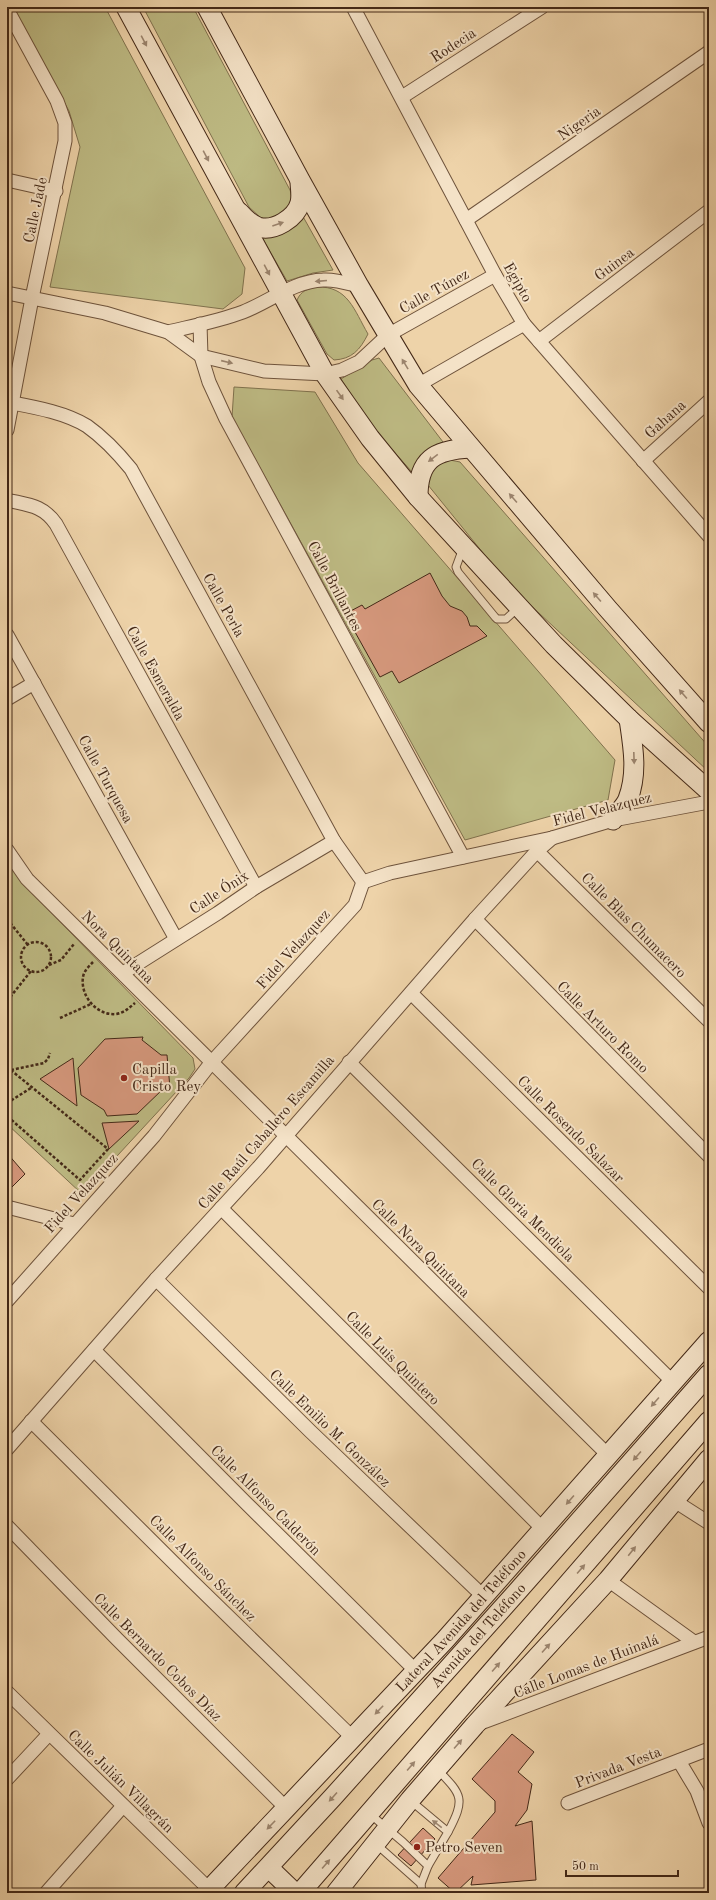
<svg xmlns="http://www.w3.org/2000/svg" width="716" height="1900" font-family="'Old Standard TT',serif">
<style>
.green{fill:#bebb84;stroke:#80724e}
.building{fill:#d7997e;stroke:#432817}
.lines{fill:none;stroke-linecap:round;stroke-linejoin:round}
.lane-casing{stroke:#6e533c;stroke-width:9}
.street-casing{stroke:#6e533c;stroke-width:15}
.secondary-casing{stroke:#432817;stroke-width:21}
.path{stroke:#432817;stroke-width:2.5;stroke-dasharray:3 2;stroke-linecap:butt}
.lane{stroke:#f4e2c7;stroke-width:7}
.street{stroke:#f4e2c7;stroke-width:13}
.secondary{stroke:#f4e2c7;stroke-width:19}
.oneway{fill:#9c856f}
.poi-dot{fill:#8f2418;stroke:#f4e2c7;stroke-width:1.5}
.labels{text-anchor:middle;stroke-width:4;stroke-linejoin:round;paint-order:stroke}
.street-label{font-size:15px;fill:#432817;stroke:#f4e2c7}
.poi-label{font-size:15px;fill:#432817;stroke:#f4e2c7;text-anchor:start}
</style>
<rect width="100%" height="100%" fill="#eed3a9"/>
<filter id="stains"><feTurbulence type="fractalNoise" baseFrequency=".005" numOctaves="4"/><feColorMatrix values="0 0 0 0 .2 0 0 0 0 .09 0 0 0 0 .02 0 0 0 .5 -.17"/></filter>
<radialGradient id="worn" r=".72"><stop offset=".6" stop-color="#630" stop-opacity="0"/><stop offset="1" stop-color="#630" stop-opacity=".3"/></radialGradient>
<g class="green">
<path d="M13,7H105L245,268L242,294L223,309L50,287L80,147L69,111Z"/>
<path d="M143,7H193L290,190C296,208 286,211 272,220L261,218L249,207Z"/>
<path d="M301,213L333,270L313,273L287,281L260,234Z"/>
<path d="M317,287C348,286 354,310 368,334C360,350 352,359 334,360L327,354L297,300C301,291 307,289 317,287Z"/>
<path d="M379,358L443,442C428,449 418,457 412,472L373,428L341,379L372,360Z"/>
<path d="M234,387L315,392L358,463L615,760L608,800L465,840L232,417Z"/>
<path d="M445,459L460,462L709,747V772L509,585L428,485V474Z"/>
<path d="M7,861L31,892L193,1058L195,1069L189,1078L82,1194L7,1124Z"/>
</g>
<g class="building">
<path d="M430,573L442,596L450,606L462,611L467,617L470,626H477L487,636L399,683L392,671L380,677L345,614L362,605L365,609Z"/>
<path d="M143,1037L142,1040L161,1055H167L170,1088L163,1089L137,1114L107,1116L104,1110L81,1095L78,1068L105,1039Z"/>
<path d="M73,1058L77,1106L40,1079Z"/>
<path d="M139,1121L109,1149L102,1123Z"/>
<path d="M7,1153L25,1174L7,1192Z"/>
<path d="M512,1734L534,1752L518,1772L532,1784L527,1810L515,1826L532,1821L536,1880L471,1885L473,1876L455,1893L438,1878L495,1812V1801L472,1779Z"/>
<path d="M423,1828L435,1839L411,1866L398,1855Z"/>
</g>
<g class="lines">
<g class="lane-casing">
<g id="lane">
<path d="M463,548L456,567L458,572L495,617L497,619H506L519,607"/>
<path d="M437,1769C462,1795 466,1798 448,1832"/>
<path d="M411,1801L448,1832L428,1866"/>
<path d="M370,1814L403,1842L428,1866L421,1884L422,1893"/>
<path d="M376,1844L421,1884"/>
</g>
</g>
<g class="street-casing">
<g id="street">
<path d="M353,7L495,275L524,324L709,536"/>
<path d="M7,9L57,101L65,123V141L32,298L7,430"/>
<path d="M402,97L542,7"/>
<path d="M7,180L56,191"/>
<path d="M466,220L709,52"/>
<path d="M7,293L105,313L168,332L201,356L264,371L325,374L342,370L359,362L388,335L495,275"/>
<path d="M200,324L201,356L209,382L226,419L463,857"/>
<path d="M168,332C193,326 219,321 243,312C269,302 294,281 323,280C335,279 347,283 359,286"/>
<path d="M539,341L709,211"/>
<path d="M418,385L524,324"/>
<path d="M7,402C33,407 64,412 87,426C104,438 118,453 131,469L334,841L363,882"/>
<path d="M643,461L709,401"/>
<path d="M7,500C28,505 43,505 56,524L256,887"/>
<path d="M7,635L176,939"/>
<path d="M7,699L34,683"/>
<path d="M7,850L27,879L608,1455"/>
<path d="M537,851L709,1021"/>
<path d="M363,882L390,873L552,838L613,820L709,802"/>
<path d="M475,919L709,1156"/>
<path d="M123,973L218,913L256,887L334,841"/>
<path d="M411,993L709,1288"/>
<path d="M349,1062L673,1382"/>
<path d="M7,1207L74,1224"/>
<path d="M221,1208L544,1530"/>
<path d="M156,1279L310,1431L484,1597"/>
<path d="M7,1301L154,1136L211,1063L355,905L363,882"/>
<path d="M94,1350L246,1503L416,1671"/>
<path d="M31,1421L192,1581L353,1738"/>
<path d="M7,1449L156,1279L258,1168L475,919L537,851L552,838"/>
<path d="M673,1500L709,1523"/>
<path d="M7,1526L117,1639L287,1809"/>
<path d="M608,1580L694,1642"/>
<path d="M7,1692L213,1893"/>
<path d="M478,1724L709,1637"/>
<path d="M679,1761L697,1791L709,1823"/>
<path d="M7,1779L49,1734"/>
<path d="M568,1803L709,1749"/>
<path d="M46,1893L123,1806"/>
</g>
</g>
<g class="secondary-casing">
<g id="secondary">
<path d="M126,7L325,374L370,438L418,497L554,645L629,719L709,791"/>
<path d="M207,7L300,180L359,286L418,385L608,609L709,723"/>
<path d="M239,212C245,219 250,224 258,227C274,232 296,218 300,203C302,195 300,188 300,181"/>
<path d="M418,497C418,459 435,450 470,448"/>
<path d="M613,820C617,813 625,807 628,799C638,773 633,746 629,719"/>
<path d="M269,1868L295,1893"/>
<path id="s1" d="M206,1893L445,1640L709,1341"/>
<path id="s2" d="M244,1893L333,1797L516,1593L709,1374"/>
<path d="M300,1893L709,1421"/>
<path d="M336,1893L410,1800L475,1725L608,1580L709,1459"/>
</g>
</g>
<g class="path">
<path d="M7,919L28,945"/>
<circle cx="36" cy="957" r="15"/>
<path d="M93,962C89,966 84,971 83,977C80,996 97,1016 116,1014C124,1013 129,1008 135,1003"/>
<path d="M49,965L61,960L74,944"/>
<path d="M7,1001L31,971"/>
<path d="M60,1018L91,1004"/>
<path d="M7,1067L108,1149L80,1180L7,1116"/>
<path d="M11,1070L44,1063L48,1059L50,1053"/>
<path d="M7,1103L31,1088"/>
</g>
<use href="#lane" class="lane"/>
<use href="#street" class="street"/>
<use href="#secondary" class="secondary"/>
</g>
<defs><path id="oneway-solid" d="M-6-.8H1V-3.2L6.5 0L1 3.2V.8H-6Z"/></defs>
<g class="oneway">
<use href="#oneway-solid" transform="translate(144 41) rotate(62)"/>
<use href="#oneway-solid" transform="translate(206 156) rotate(62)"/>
<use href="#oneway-solid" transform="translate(278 224) rotate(-19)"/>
<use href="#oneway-solid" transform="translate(267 270) rotate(62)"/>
<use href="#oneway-solid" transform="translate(321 281) rotate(175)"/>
<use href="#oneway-solid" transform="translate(227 362) rotate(13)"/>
<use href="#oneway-solid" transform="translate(405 364) rotate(-121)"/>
<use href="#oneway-solid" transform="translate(340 395) rotate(55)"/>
<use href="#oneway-solid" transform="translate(433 458) rotate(143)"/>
<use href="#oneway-solid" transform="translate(513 498) rotate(-131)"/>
<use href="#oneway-solid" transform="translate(597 597) rotate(-131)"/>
<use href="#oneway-solid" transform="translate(683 694) rotate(-131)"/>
<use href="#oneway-solid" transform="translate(634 758) rotate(88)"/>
<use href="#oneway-solid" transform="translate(655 1402) rotate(131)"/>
<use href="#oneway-solid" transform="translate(637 1456) rotate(131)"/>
<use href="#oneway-solid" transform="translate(570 1500) rotate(131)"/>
<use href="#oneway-solid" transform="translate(632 1551) rotate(-51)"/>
<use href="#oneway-solid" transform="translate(581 1569) rotate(-49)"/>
<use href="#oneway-solid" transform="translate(546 1648) rotate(-48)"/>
<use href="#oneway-solid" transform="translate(496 1667) rotate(-49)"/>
<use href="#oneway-solid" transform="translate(379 1710) rotate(134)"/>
<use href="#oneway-solid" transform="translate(458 1744) rotate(-49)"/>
<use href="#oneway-solid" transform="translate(411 1766) rotate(-49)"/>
<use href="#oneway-solid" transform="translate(333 1797) rotate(132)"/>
<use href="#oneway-solid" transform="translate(437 1824) rotate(-143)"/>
<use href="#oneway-solid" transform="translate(271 1825) rotate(134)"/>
<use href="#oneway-solid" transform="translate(326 1864) rotate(-49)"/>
</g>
<g class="poi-dot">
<circle cx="124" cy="1078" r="4"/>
<circle cx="417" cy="1847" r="4"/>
</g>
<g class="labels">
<g class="street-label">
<text transform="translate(453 45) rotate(-33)" y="5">Rodecia</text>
<text transform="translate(579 123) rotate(-35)" y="5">Nigeria</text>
<text transform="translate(35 210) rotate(-78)" y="5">Calle Jade</text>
<text transform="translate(614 264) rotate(-37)" y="5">Guinea</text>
<text transform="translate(518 282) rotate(60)" y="5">Egipto</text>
<text transform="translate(434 291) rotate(-29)" y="5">Calle Túnez</text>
<text transform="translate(665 419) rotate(-42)" y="5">Gahana</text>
<text transform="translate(335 586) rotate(62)" y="5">Calle Brillantes</text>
<text transform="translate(224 605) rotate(61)" y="5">Calle Perla</text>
<text transform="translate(156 673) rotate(61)" y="5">Calle Esmeralda</text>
<text transform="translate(106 779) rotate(61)" y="5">Calle Turquesa</text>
<text transform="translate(602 809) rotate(-14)" y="5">Fidel Velazquez</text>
<text transform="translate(219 892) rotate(-33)" y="5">Calle Ónix</text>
<text transform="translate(634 925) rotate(45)" y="5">Calle Blas Chumacero</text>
<text transform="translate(118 947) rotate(45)" y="5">Nora Quintana</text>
<text transform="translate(293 949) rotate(-48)" y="5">Fidel Velazquez</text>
<text transform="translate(603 1027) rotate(45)" y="5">Calle Arturo Romo</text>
<text transform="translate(571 1129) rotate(45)" y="5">Calle Rosendo Salazar</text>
<text transform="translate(266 1132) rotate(-49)" y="5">Calle Raúl Caballero Escamilla</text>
<text transform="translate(81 1193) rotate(-48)" y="5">Fidel Velazquez</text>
<text transform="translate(523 1210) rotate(45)" y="5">Calle Gloria Mendiola</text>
<text transform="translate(421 1248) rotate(45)" y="5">Calle Nora Quintana</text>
<text transform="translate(393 1358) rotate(45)" y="5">Calle Luis Quintero</text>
<text transform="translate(330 1428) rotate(44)" y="5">Calle Emilio M. González</text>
<text transform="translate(266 1500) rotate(45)" y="5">Calle Alfonso Calderón</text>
<text transform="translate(203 1568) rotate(45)" y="5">Calle Alfonso Sánchez</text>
<text dy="5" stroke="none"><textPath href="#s1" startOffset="373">Lateral Avenida del Teléfono</textPath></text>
<text dy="5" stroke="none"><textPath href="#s2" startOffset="348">Avenida del Teléfono</textPath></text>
<text transform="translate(158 1657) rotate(45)" y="5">Calle Bernardo Cobos Díaz</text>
<text transform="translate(586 1666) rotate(-21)" y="5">Calle Lomas de Huinalá</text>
<text transform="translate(618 1767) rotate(-21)" y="5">Privada Vesta</text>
<text transform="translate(121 1781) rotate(44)" y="5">Calle Julián Villagrán</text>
</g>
<g class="poi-label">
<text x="132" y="1074">Capilla<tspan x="132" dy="17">Cristo Rey</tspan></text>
<text x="425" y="1852">Petro Seven</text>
</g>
</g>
<rect width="716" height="1900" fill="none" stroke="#eed3a9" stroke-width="24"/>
<rect x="8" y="8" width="700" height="1884" fill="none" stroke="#432817" stroke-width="2"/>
<rect x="12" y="12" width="692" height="1876" fill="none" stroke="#432817"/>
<path d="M566 1870v6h112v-6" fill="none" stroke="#432817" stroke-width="2"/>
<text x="572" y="1870" font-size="12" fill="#432817" stroke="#f4e2c7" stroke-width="3" paint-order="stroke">50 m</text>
<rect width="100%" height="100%" filter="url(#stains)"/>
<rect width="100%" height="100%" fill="url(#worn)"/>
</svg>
